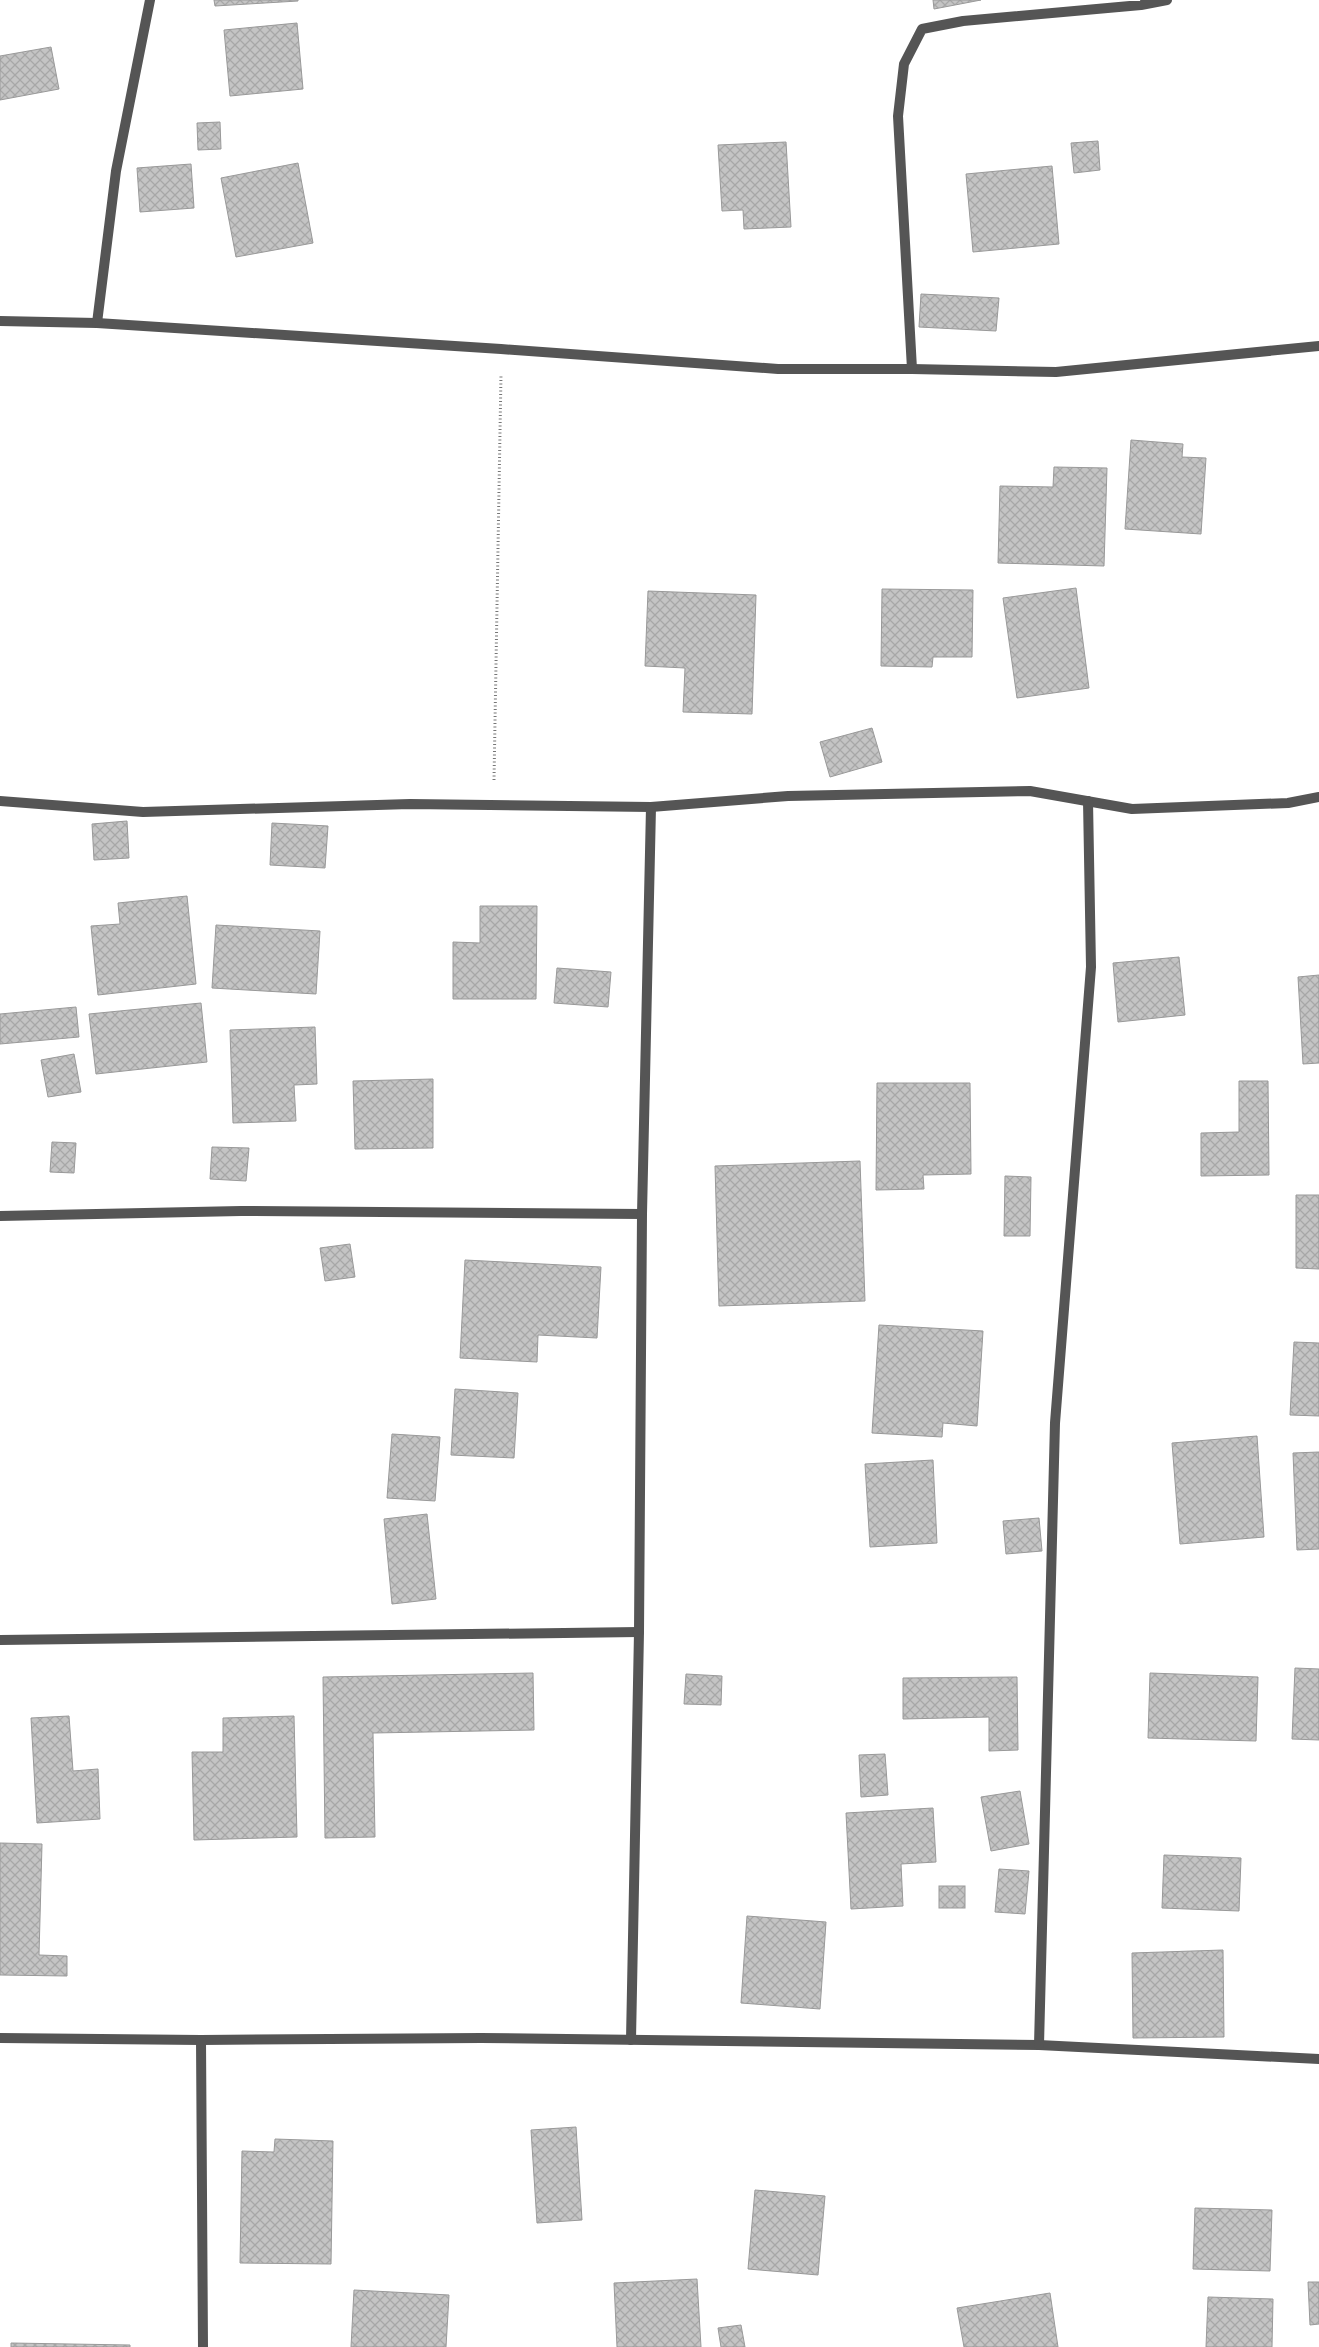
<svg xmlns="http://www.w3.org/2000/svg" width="1319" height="2347" font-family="'IBM Plex Sans',sans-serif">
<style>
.building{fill:url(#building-cross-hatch);stroke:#999}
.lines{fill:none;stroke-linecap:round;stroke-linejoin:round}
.path{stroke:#777;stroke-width:3;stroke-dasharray:1 2.5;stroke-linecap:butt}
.street{stroke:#555;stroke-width:10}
</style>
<defs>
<pattern id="building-cross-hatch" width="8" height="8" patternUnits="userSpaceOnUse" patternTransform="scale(1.25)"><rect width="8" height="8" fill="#c4c4c4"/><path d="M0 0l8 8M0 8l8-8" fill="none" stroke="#a7a7a7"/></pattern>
</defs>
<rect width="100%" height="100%" fill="#fff"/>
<g class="building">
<path d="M214,0H298V1L215,6Z"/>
<path d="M933,0H981L934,9Z"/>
<path d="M297,23L303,89L230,96L224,30Z"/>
<path d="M51,47L59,89L0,100V56Z"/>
<path d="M220,122L221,149L198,150L197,123Z"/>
<path d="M1098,141L1100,170L1074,173L1071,143Z"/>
<path d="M786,142L791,227L744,229L743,210L722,211L718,145Z"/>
<path d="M298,163L313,243L236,257L221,178Z"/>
<path d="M191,164L194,208L140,212L137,168Z"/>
<path d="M1052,166L1059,244L973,252L966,174Z"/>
<path d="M921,294L999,298L996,331L919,327Z"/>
<path d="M1131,440L1183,444L1182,457L1206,458L1201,534L1125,529Z"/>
<path d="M1054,467L1107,468L1104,566L998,563L1000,486L1053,487Z"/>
<path d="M1076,588L1089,688L1017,698L1003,598Z"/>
<path d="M882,589L973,590L972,657H933L932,667L881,666Z"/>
<path d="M648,591L756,595L752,714L683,712L685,668L645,666Z"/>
<path d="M872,728L882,762L830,777L820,742Z"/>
<path d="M127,821L129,858L94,860L92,824Z"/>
<path d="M272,823L328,826L325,868L270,865Z"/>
<path d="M187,896L196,984L98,995L91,926L120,924L118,903Z"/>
<path d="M480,906H537L536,999H453V942L480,943Z"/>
<path d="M216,925L320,931L316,994L212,988Z"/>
<path d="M1179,957L1185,1015L1118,1022L1113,963Z"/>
<path d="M557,968L611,972L608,1007L554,1003Z"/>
<path d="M1319,975V1063L1303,1064L1298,977Z"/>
<path d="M201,1003L207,1062L96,1074L89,1014Z"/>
<path d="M76,1007L79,1037L0,1044V1014Z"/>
<path d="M315,1027L317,1084L294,1085L296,1121L233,1123L230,1030Z"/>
<path d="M74,1054L81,1092L48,1097L41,1060Z"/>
<path d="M433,1079V1148L355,1149L353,1081Z"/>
<path d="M1239,1081H1268L1269,1175L1201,1176V1133L1239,1132Z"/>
<path d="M877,1083H970L971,1174L923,1175L924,1189L876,1190Z"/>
<path d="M52,1142L76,1143L74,1173L50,1172Z"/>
<path d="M212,1147L249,1148L246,1181L210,1179Z"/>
<path d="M860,1161L865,1301L719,1306L715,1166Z"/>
<path d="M1005,1176L1031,1177L1030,1236H1004Z"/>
<path d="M1296,1195H1319V1269L1296,1268Z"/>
<path d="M350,1244L355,1277L325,1281L320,1248Z"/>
<path d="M465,1260L601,1267L597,1338L538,1335L537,1362L460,1358Z"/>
<path d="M879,1325L983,1331L977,1426L943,1423L942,1437L872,1433Z"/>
<path d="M1294,1342L1319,1343V1416L1290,1415Z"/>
<path d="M455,1389L518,1393L514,1458L451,1455Z"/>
<path d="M392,1434L440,1437L435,1501L387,1498Z"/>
<path d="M1257,1436L1264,1537L1180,1544L1172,1443Z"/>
<path d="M1319,1452V1549L1297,1550L1293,1453Z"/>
<path d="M933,1460L937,1543L870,1547L865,1464Z"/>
<path d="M427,1514L436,1599L392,1604L384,1519Z"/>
<path d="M1039,1518L1042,1551L1006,1554L1003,1521Z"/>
<path d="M1295,1668L1319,1669V1740L1292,1739Z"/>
<path d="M533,1673L534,1730L373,1733L375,1837L325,1838L323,1677Z"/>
<path d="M1150,1673L1258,1677L1256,1741L1148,1738Z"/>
<path d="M686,1674L722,1676L721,1705L684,1704Z"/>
<path d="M1017,1677L1018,1750L989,1751V1717L903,1719V1678Z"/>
<path d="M69,1716L73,1771L98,1769L100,1819L37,1823L31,1718Z"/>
<path d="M294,1716L297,1837L194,1840L192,1752H223V1718Z"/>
<path d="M885,1754L888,1795L861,1797L859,1755Z"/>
<path d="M1020,1791L1029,1844L991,1851L981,1797Z"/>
<path d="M933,1808L936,1862L901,1864L903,1906L851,1909L846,1813Z"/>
<path d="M0,1843L42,1844L39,1955L67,1956V1976L0,1975Z"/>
<path d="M1164,1855L1241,1858L1239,1911L1162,1908Z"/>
<path d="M999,1869L1029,1871L1025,1914L995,1912Z"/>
<rect x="939" y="1886" width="26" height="22"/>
<path d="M747,1916L826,1922L820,2009L741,2003Z"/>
<path d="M1223,1950L1224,2037L1133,2038L1132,1953Z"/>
<path d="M576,2127L582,2220L537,2223L531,2130Z"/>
<path d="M275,2139L333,2141L331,2264L240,2263L242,2151L274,2152Z"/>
<path d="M755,2190L825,2196L818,2275L748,2269Z"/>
<path d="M1195,2208L1272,2210L1270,2271L1193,2269Z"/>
<path d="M697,2279L701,2347H617L614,2283Z"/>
<path d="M1308,2282H1319V2324L1310,2325Z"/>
<path d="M354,2290L449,2295L446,2347H351Z"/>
<path d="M1050,2293L1058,2347H964L957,2308Z"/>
<path d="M1208,2297L1273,2299L1272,2347H1206Z"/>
<path d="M741,2325L745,2347H721L718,2328Z"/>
<path d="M11,2343L130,2345V2347H11Z"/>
</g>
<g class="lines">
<path class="path" d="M494,780L501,374"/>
<g class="street">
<path d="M0,321L97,323L501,349L778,369H912L1056,372L1319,346"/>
<path d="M97,323L116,171L150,0"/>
<path d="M912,369L898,116L904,64L922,29L963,21L1141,5L1167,0"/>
<path d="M0,801L143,812L410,804L651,807L788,796L1030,791L1132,809L1288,803L1319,797"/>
<path d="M0,1216L241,1211L642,1214"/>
<path d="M0,1640L639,1632"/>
<path d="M0,2038L201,2040L481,2038L1039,2045L1319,2059"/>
<path d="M201,2040L203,2347"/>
<path d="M631,2040L639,1632L642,1214L651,807"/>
<path d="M1039,2045L1055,1423L1091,967L1088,801"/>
</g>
</g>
</svg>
